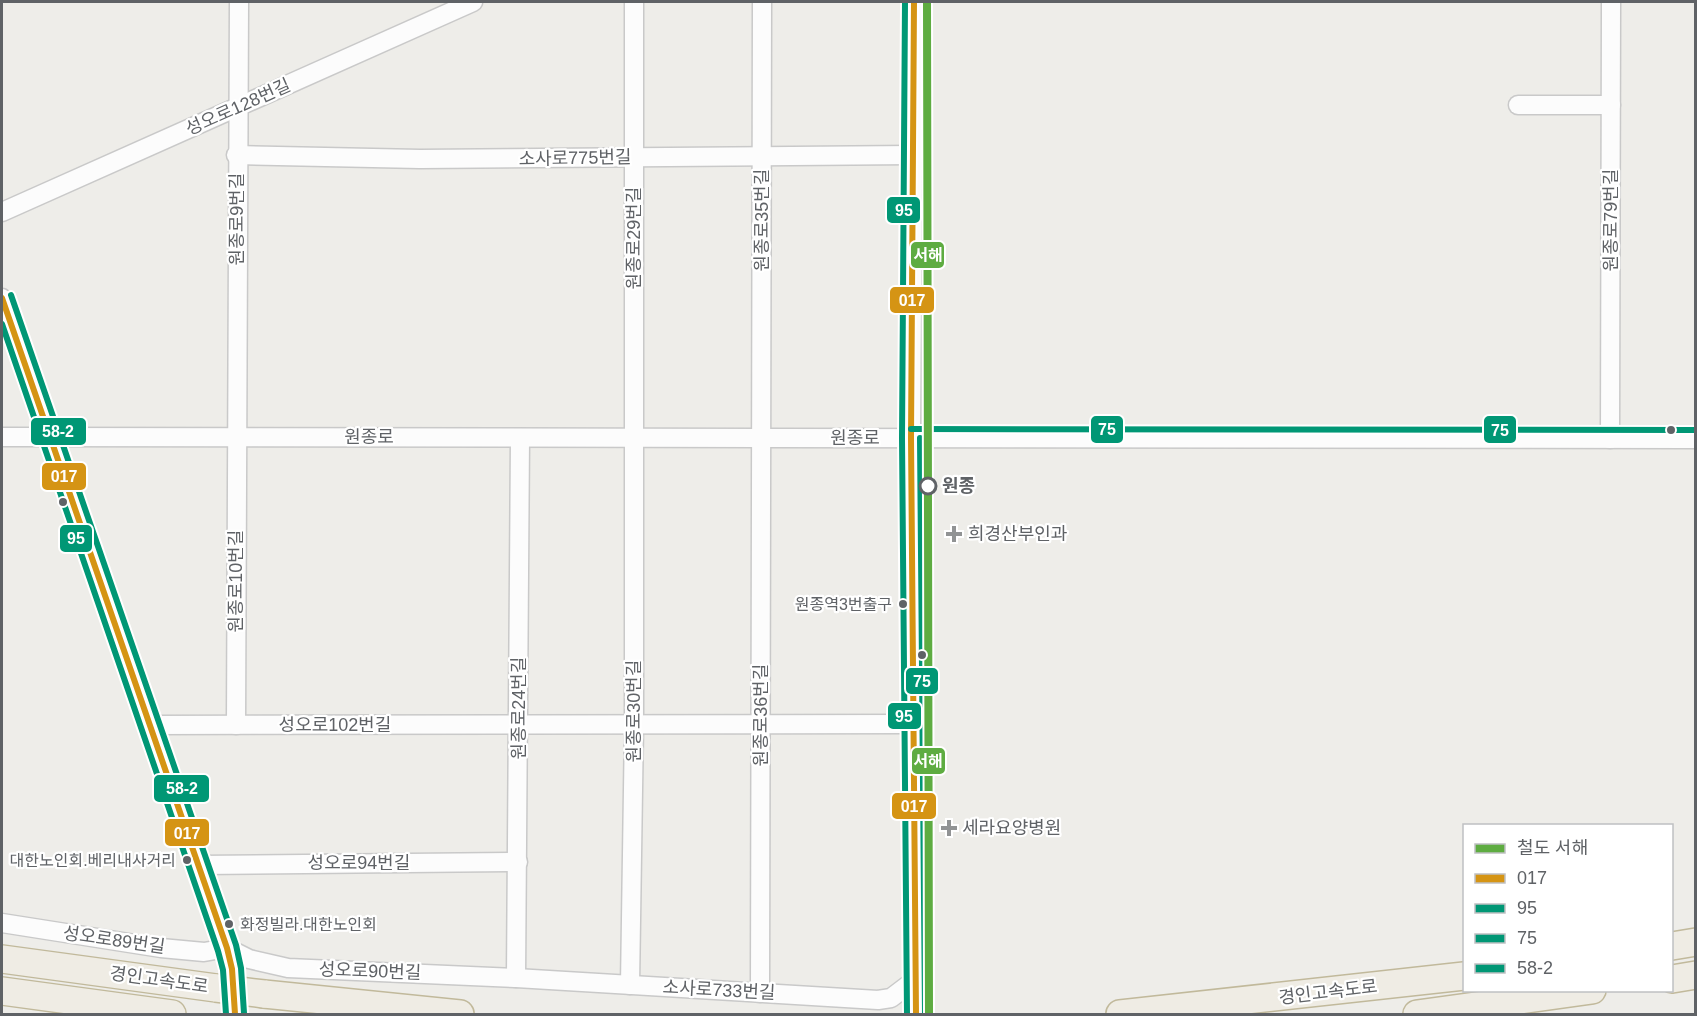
<svg xmlns="http://www.w3.org/2000/svg" width="1697" height="1016" font-family="Helvetica,'Noto Sans KR',sans-serif">
<style>
.lines{fill:none;stroke-linecap:round;stroke-linejoin:round}
.minor-casing{stroke:#c9c9c9;stroke-width:21}
.highway-casing{stroke:#c1b99b;stroke-width:30}
.minor{stroke:#fcfcfc;stroke-width:18}
.highway{stroke:#efece4;stroke-width:27}
.highway-bridge-casing{stroke:#c1b99b;stroke-width:30;stroke-linecap:butt}
.highway-bridge{stroke:#efece4;stroke-width:27}
.bus-1-casing{stroke:#fff;stroke-width:10}
.bus-2-casing{stroke:#fff;stroke-width:10}
.bus-3-casing{stroke:#fff;stroke-width:10}
.bus-4-casing{stroke:#fff;stroke-width:10}
.bus-1{stroke:#d59414;stroke-width:6}
.bus-2{stroke:#009775;stroke-width:6}
.bus-3{stroke:#009775;stroke-width:6}
.bus-4{stroke:#009775;stroke-width:6}
.rail-1-casing{stroke:#fff;stroke-width:12}
.rail-1{stroke:#5eac41;stroke-width:8}
.bus-dot{fill:#5f6266;stroke:#fff;stroke-width:2}
.stop-dot{fill:#fff;stroke:#5f6266;stroke-width:3}
.poi-dot{fill:#919394;stroke:#fff;stroke-width:2}
.labels{text-anchor:middle;stroke-width:4.5;stroke-linejoin:round;paint-order:stroke}
.bus-label{font-size:16px;fill:#5f6266;stroke:#fff;text-anchor:end}
.street-label{font-size:18px;fill:#5f6266;stroke:#fff}
.stop-label{font-size:18px;font-weight:bold;fill:#5f6266;stroke:#fff;text-anchor:start}
.poi-label{font-size:18px;fill:#5f6266;stroke:#fff;text-anchor:start}
.line-badge{stroke:#fff;stroke-width:2}
.badge-label{font-size:16px;text-anchor:middle;font-weight:bold;fill:#fff}
</style>
<rect width="100%" height="100%" fill="#eeede9"/>
<g class="lines">
<g class="minor-casing">
<g id="minor">
<path d="M914,2L911,438L916,1006"/>
<path d="M1518,105H1611"/>
<path d="M236,155L420,159L913,155"/>
<path d="M2,212L473,2"/>
<path d="M2,298L227,948L232,969L235,1014"/>
<path d="M2,437L1696,439"/>
<path d="M1610,439L1611,2"/>
<path d="M151,725L914,724"/>
<path d="M236,725L239,2"/>
<path d="M200,865L518,862"/>
<path d="M2,923L161,948L204,952L227,948"/>
<path d="M227,948L249,959L288,968L516,978L878,1000L891,998L916,979"/>
<path d="M516,978L520,438"/>
<path d="M630,985L634,725V2"/>
<path d="M760,993L762,2"/>
</g>
</g>
<g class="highway-casing">
<g id="highway">
<path d="M1672,946L1696,942"/>
<path d="M2,959L216,988"/>
<path d="M1672,979L1696,975"/>
<path d="M2,991L172,1014"/>
<path d="M264,994L460,1014"/>
<path d="M1120,1014L1464,976"/>
<path d="M1417,1014L1592,990"/>
</g>
</g>
<use href="#minor" class="minor"/>
<use href="#highway" class="highway"/>
<g class="highway-bridge-casing">
<path id="highway-bridge" d="M216,988L264,994"/>
</g>
<use href="#highway-bridge" class="highway-bridge"/>
<g class="bus-1-casing">
<g id="bus-1">
<path d="M914,2L911,438L916,1014"/>
<path d="M2,298L227,948L232,969L235,1014"/>
</g>
</g>
<g class="bus-2-casing">
<g id="bus-2">
<path d="M905,2L902,438L907,1014"/>
<path d="M2,324L218,951L223,970L226,1014"/>
</g>
</g>
<g class="bus-3-casing">
<g id="bus-3">
<path d="M911,429L1696,430"/>
<path d="M920,438L925,1014"/>
</g>
</g>
<g class="bus-4-casing">
<path id="bus-4" d="M11,295L236,945L241,968L244,1013"/>
</g>
<use href="#bus-1" class="bus-1"/>
<use href="#bus-2" class="bus-2"/>
<use href="#bus-3" class="bus-3"/>
<use href="#bus-4" class="bus-4"/>
<g class="rail-1-casing">
<path id="rail-1" d="M927,2L929,1014"/>
</g>
<use href="#rail-1" class="rail-1"/>
</g>
<g class="bus-dot">
<circle cx="1671" cy="430" r="5"/>
<circle cx="63" cy="502" r="5"/>
<circle cx="903" cy="604" r="5"/>
<circle cx="922" cy="655" r="5"/>
<circle cx="187" cy="860" r="5"/>
<circle cx="229" cy="924" r="5"/>
</g>
<circle class="stop-dot" cx="928" cy="486" r="8"/>
<g class="poi-dot">
<path d="M951 525h6v6h6v6h-6v6h-6v-6h-6v-6h6z"/>
<path d="M946 819h6v6h6v6h-6v6h-6v-6h-6v-6h6z"/>
</g>
<g class="labels">
<g class="bus-label">
<text x="892" y="610">원종역3번출구</text>
<text x="176" y="866">대한노인회.베리내사거리</text>
<text x="240" y="930" text-anchor="start">화정빌라.대한노인회</text>
</g>
<g class="street-label">
<text transform="translate(238 107) rotate(-24)" y="6">성오로128번길</text>
<text transform="translate(575 158) rotate(-1)" y="6">소사로775번길</text>
<text transform="translate(237 219) rotate(-90)" y="6">원종로9번길</text>
<text transform="translate(762 220) rotate(-90)" y="6">원종로35번길</text>
<text transform="translate(1611 220) rotate(-90)" y="6">원종로79번길</text>
<text transform="translate(634 238) rotate(-90)" y="6">원종로29번길</text>
<text x="369" y="443">원종로</text>
<text x="855" y="444">원종로</text>
<text transform="translate(236 581) rotate(-90)" y="6">원종로10번길</text>
<text transform="translate(519 708) rotate(-90)" y="6">원종로24번길</text>
<text transform="translate(634 711) rotate(-90)" y="6">원종로30번길</text>
<text transform="translate(761 715) rotate(-90)" y="6">원종로36번길</text>
<text x="335" y="731">성오로102번길</text>
<text x="359" y="869">성오로94번길</text>
<text transform="translate(114 940) rotate(8)" y="6">성오로89번길</text>
<text transform="translate(370 971) rotate(2)" y="6">성오로90번길</text>
<text transform="translate(159 980) rotate(8)" y="6">경인고속도로</text>
<text transform="translate(719 990) rotate(3)" y="6">소사로733번길</text>
<text transform="translate(1328 992) rotate(-7)" y="6">경인고속도로</text>
</g>
<g class="stop-label">
<text x="942" y="492">원종</text>
</g>
<g class="poi-label">
<text x="968" y="540">희경산부인과</text>
<text x="962" y="834">세라요양병원</text>
</g>
</g>
<g class="line-badge">
<rect x="886" y="196" width="35" height="28" rx="6" fill="#009775"/>
<rect x="910" y="241" width="35" height="28" rx="6" fill="#5eac41"/>
<rect x="889" y="286" width="46" height="28" rx="6" fill="#d59414"/>
<rect x="1090" y="415" width="34" height="29" rx="6" fill="#009775"/>
<rect x="1483" y="415" width="34" height="29" rx="6" fill="#009775"/>
<rect x="30" y="417" width="57" height="29" rx="6" fill="#009775"/>
<rect x="41" y="462" width="46" height="29" rx="6" fill="#d59414"/>
<rect x="59" y="524" width="34" height="29" rx="6" fill="#009775"/>
<rect x="905" y="667" width="34" height="28" rx="6" fill="#009775"/>
<rect x="887" y="702" width="35" height="28" rx="6" fill="#009775"/>
<rect x="911" y="747" width="35" height="28" rx="6" fill="#5eac41"/>
<rect x="153" y="774" width="57" height="29" rx="6" fill="#009775"/>
<rect x="891" y="792" width="46" height="28" rx="6" fill="#d59414"/>
<rect x="164" y="818" width="46" height="29" rx="6" fill="#d59414"/>
</g>
<g class="badge-label">
<text x="904" y="216">95</text>
<text x="928" y="261">서해</text>
<text x="912" y="306">017</text>
<text x="1107" y="435">75</text>
<text x="1500" y="436">75</text>
<text x="58" y="437">58-2</text>
<text x="64" y="482">017</text>
<text x="76" y="544">95</text>
<text x="922" y="687">75</text>
<text x="904" y="722">95</text>
<text x="928" y="767">서해</text>
<text x="182" y="794">58-2</text>
<text x="914" y="812">017</text>
<text x="187" y="839">017</text>
</g>
<rect width="1697" height="1016" fill="none" stroke="#5f6266" stroke-width="6"/>
<rect x="1463" y="824" width="210" height="168" fill="#ffffff" stroke="#bfc0c2" stroke-width="1.5"/>
<rect x="1475" y="844" width="30" height="9" fill="#5eac41" stroke="#bfc0c2" stroke-width="1.5"/>
<text x="1517" y="854" font-size="18" fill="#5f6266">철도 서해</text>
<rect x="1475" y="874" width="30" height="9" fill="#d59414" stroke="#bfc0c2" stroke-width="1.5"/>
<text x="1517" y="884" font-size="18" fill="#5f6266">017</text>
<rect x="1475" y="904" width="30" height="9" fill="#009775" stroke="#bfc0c2" stroke-width="1.5"/>
<text x="1517" y="914" font-size="18" fill="#5f6266">95</text>
<rect x="1475" y="934" width="30" height="9" fill="#009775" stroke="#bfc0c2" stroke-width="1.5"/>
<text x="1517" y="944" font-size="18" fill="#5f6266">75</text>
<rect x="1475" y="964" width="30" height="9" fill="#009775" stroke="#bfc0c2" stroke-width="1.5"/>
<text x="1517" y="974" font-size="18" fill="#5f6266">58-2</text>
</svg>
